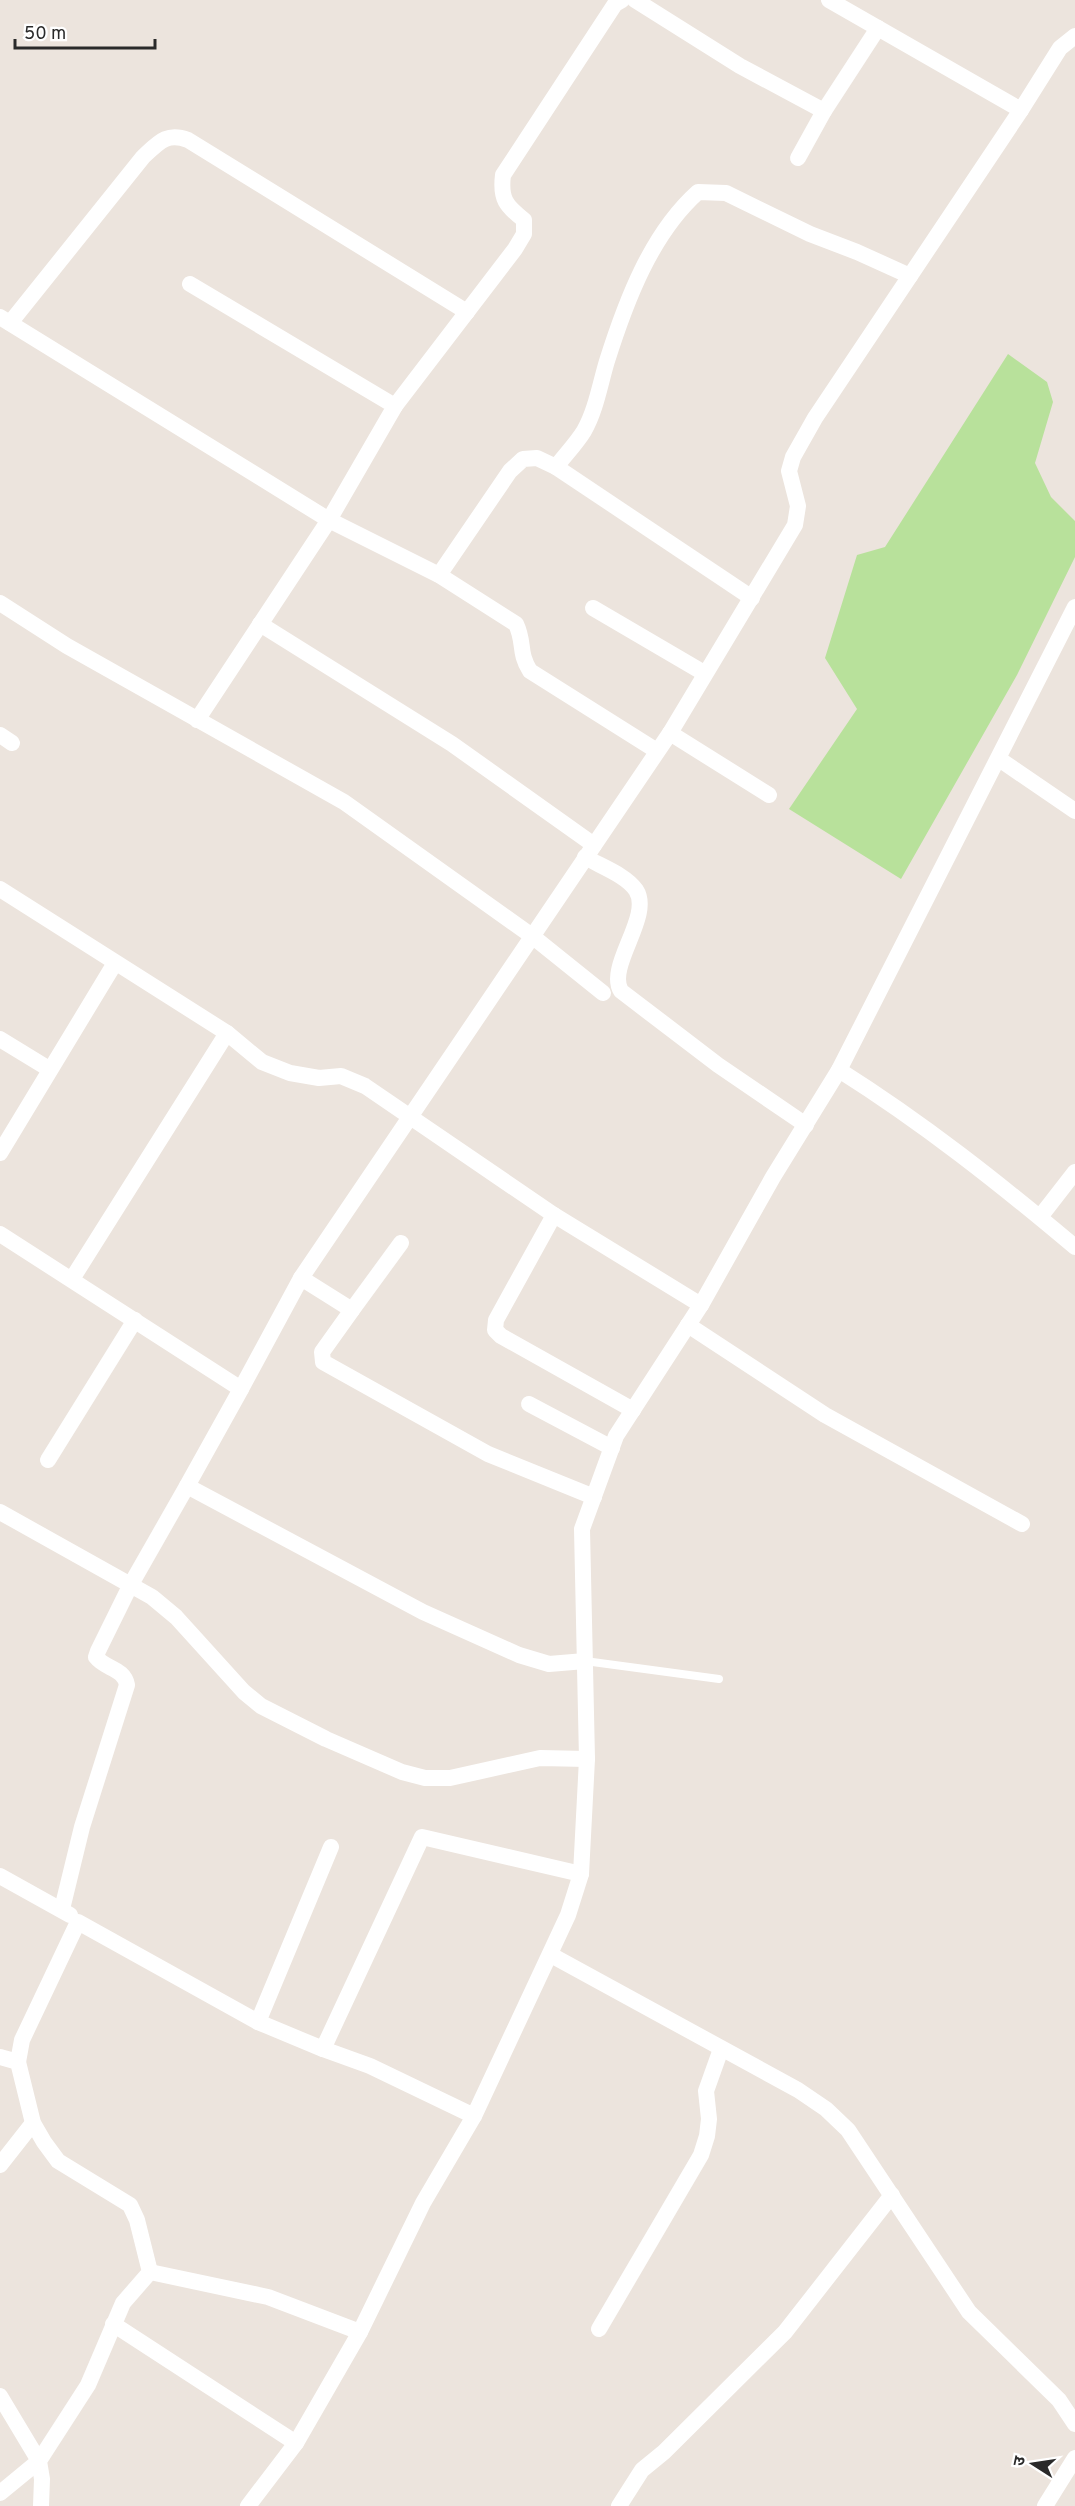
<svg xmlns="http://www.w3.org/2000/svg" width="1075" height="2506" font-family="Overpass,'Noto Sans Devanagari',sans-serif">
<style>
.green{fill:#b8e19b}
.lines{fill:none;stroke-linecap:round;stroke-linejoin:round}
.service{stroke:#fff;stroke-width:8}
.minor{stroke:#fff;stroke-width:16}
</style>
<rect width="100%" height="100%" fill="#ece4dd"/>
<path class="green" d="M1008,354L1047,382L1053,402L1035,463L1051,497L1075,521V557L1017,675L901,879L789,809L857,709L825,658L857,555L885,547Z"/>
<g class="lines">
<path class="service" d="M585,1661L719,1679"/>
<g class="minor">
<path d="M635,0L740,66L824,111"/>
<path d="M829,0L1021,110L1060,48L1075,36"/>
<path d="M798,158L824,111L878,28"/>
<path d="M190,284L395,406L329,520L439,575L516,624C525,643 518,652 530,671L657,751"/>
<path d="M0,317L329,520L197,720"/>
<path d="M10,323L143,157C159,142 167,132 188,140L467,312"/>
<path d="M395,406L515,249L524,234V220C506,206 500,199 503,175L615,4L622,0"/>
<path d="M556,467L752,598"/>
<path d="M439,575L510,471L523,459L537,458L556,467C565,455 576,444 584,431C596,410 600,384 607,361C626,301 651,234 698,192L726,193L810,234L857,252L910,276"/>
<path d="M0,603L67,646L344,802L532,936L603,993"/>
<path d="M593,608L704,673"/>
<path d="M260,624L452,744L594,845"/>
<path d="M670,733L769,795"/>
<path d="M0,735L12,743"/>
<path d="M999,759L1075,811"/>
<path d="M585,857C600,866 626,875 636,890C653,916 606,966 621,991L718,1065L806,1125"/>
<path d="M0,889L227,1033L72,1279"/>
<path d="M227,1033L262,1062L290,1073L319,1078L341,1076L365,1086L554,1215L701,1305"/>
<path d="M0,1039L49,1069"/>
<path d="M839,1070C923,1123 999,1183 1075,1247"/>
<path d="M0,1153L115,963"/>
<path d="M554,1215L496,1320L495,1330L501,1336L633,1410"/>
<path d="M1040,1217L1075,1172"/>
<path d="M0,1234L241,1389L187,1486L423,1612L519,1655L549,1664L585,1661"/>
<path d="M301,1278L670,733L795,525L798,506L789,471L793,457L815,418L1021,110"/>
<path d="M352,1310L401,1243"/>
<path d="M688,1325L825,1415L1022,1524"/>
<path d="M241,1389L301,1278L352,1310L322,1352L323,1362L488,1454L594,1497"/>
<path d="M529,1404L612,1448"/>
<path d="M48,1460L135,1320"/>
<path d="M0,1512L152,1597L176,1617L244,1692L261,1706L326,1739L402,1772L425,1778H450L540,1758L587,1759"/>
<path d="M0,1876L70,1915"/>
<path d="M62,1909L82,1827L127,1685C124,1668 105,1669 96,1657L98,1651L130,1586L187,1486"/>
<path d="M551,1955L798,2090L826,2109L848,2130L969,2312L1059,2400L1075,2424"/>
<path d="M258,2022L323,2049L422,1837L581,1874"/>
<path d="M323,2049L370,2066L474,2116"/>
<path d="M0,2057L18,2062L33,2123L44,2142L58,2161L130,2205L137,2220L150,2272"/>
<path d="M18,2062L22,2040L78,1922L258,2022L331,1847"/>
<path d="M0,2165L33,2123"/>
<path d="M150,2272L268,2297L360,2332"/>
<path d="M113,2324L296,2443"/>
<path d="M599,2329L701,2155L707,2136L709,2119L706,2091L721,2049"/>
<path d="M0,2396L39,2461L0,2493"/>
<path d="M41,2506L42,2479L39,2461L88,2385L123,2303L150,2272"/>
<path d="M248,2506L296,2443L360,2332L423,2203L474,2116L568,1915L581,1874L587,1759L582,1529L616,1436L701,1305L773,1177L839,1070L1075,607"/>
<path d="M619,2506L642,2470L664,2452L785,2332L892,2195"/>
<path d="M1045,2506L1075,2458"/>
</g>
</g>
<g transform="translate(1033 2464) rotate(282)" stroke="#ffffff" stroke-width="4.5" paint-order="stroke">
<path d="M0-4.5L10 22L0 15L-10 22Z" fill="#2a2a2a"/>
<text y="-9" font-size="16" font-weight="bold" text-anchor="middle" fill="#2a2a2a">उ</text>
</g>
<path d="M15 39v9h140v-9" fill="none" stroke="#2a2a2a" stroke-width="3"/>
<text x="24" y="39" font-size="18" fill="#2a2a2a" stroke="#ffffff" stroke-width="4.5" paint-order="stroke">50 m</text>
</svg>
